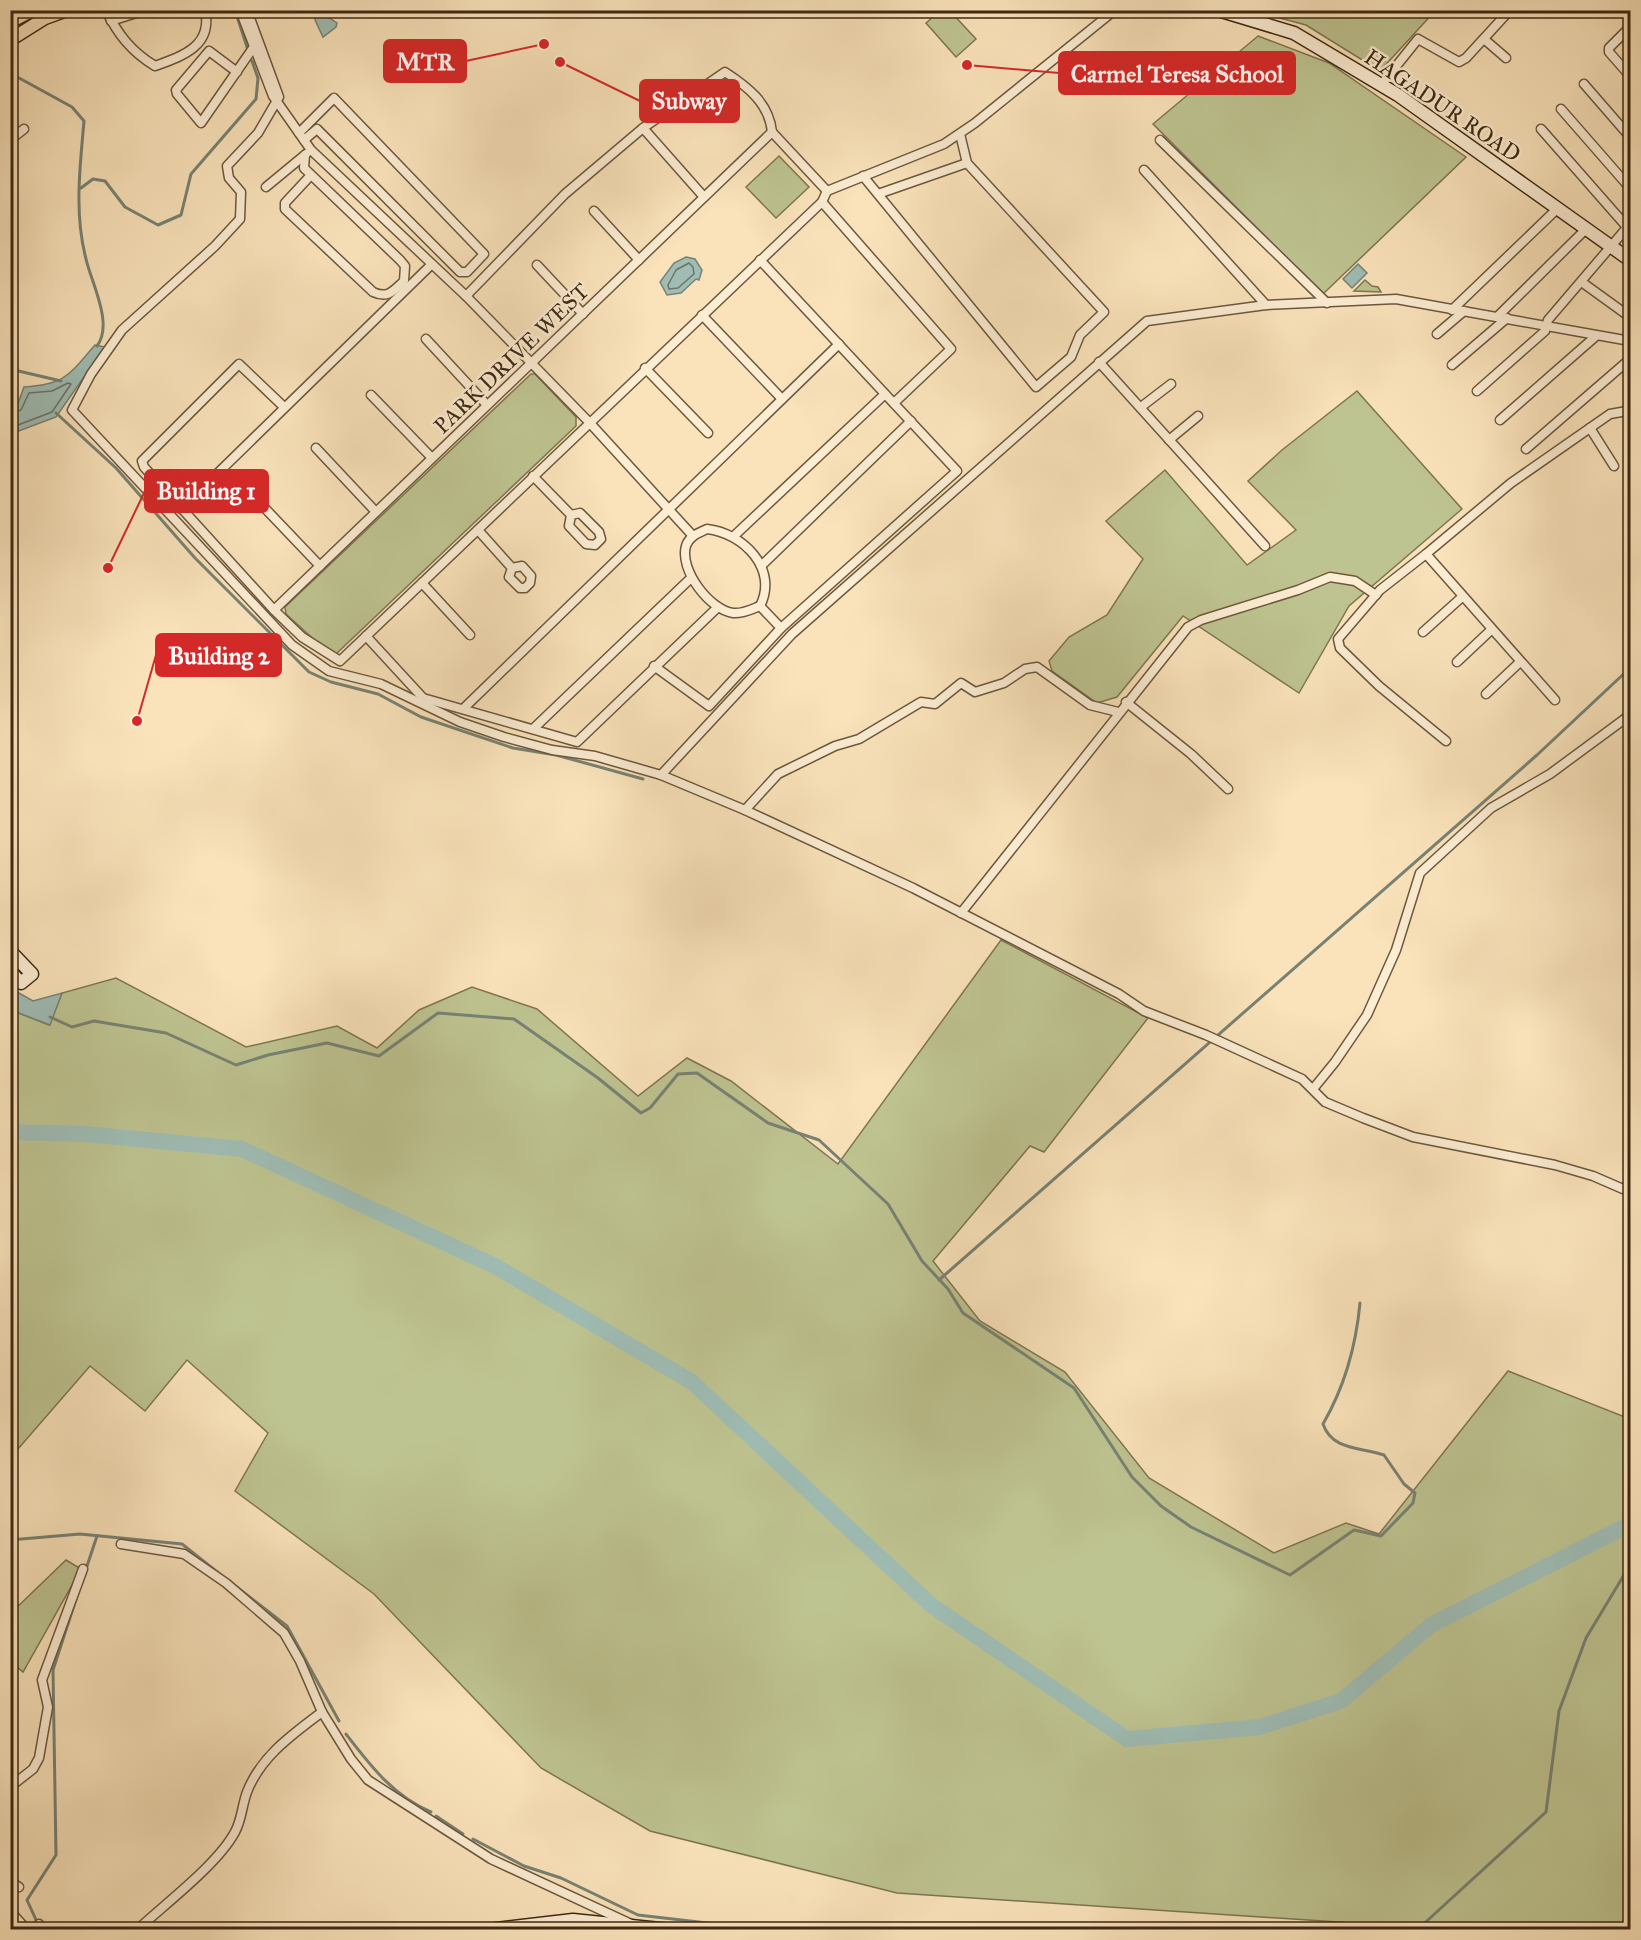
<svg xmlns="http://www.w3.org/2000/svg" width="1641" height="1940" font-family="'IM FELL Great Primer',serif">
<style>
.green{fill:#bec491;stroke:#7e7652;stroke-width:1.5}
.water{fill:#9fbdb5;stroke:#788274;stroke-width:1.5}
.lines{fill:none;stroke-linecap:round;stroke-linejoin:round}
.shore{stroke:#6e7364;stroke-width:1.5}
.stream{stroke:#788274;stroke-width:3}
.river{stroke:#9fbdb5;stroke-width:16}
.street-casing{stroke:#6d583d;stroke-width:11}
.secondary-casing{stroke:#3e2913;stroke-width:15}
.primary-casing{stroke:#3e2913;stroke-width:15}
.street{stroke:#fcedd3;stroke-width:8}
.secondary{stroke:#fcedd3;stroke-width:12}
.primary{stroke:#fae3bb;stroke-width:12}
.labels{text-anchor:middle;stroke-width:5;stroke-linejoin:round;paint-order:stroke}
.street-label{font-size:22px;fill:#3e2913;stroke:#fcedd3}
.leader{fill:none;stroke:#d62828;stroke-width:2}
.callout-dot{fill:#d62828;stroke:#fcedd3;stroke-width:2}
.callout{fill:#d62828;stroke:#d62828;stroke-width:2}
.callout-label{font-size:24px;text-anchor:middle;font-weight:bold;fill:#fff}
</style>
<rect width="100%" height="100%" fill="#fae3bb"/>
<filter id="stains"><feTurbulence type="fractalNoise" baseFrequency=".00333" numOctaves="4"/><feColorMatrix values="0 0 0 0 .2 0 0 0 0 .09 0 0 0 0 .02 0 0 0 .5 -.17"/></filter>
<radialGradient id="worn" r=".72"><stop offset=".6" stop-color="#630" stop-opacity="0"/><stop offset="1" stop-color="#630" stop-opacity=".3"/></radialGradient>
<g class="green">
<path d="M941,10L950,11L976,39L956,57L926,23Z"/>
<path d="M1268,10H1435V11L1380,71L1306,25L1264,14Z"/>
<path d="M1258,36L1329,63L1466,157L1323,294L1153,124Z"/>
<path d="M779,156L809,187L776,218L746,187Z"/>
<path d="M1365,280L1372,286L1378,287L1381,292L1354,291Z"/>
<path d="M531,374H535L576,417V426L336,654H330L286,614L285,607Z"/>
<path d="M1357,391L1462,509L1349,606L1299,693L1183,616L1117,697L1097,703L1052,671L1049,661L1069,637L1107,615L1143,559L1106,521L1165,470L1247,565L1296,530L1248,481L1282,450Z"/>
<path d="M1001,940L1148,1018L1044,1152L1030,1146L933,1261L980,1321L1065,1372L1149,1478L1274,1553L1346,1523L1379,1534L1508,1371L1630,1419V1929H1445L897,1893L650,1831L541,1768L374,1594L235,1491L268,1433L187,1360L145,1411L90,1366L11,1457V1010L49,1025L62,993L116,978L246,1047L337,1026L377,1048L419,1010L472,987L537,1009L638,1096L687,1058L731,1081L838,1164Z"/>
<path d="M66,1560L81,1569L23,1672L11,1662V1613Z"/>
</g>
<g class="water">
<path d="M316,16L328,17L337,23L336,27L323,37L315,20Z"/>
<path d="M686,257L695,259L702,270L699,280L696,279L681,293L667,295L660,282L674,263Z"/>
<path d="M1358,264L1367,273L1352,288L1343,279Z"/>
<path d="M95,345L105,347L56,417L11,434V409L17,406L24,387C66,384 69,375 95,345Z"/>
<path d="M10,988L33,1001L62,993L50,1025L11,1010Z"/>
</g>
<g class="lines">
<g class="shore">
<path d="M689,263L693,267L694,274L678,288L669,289L668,285L676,270Z"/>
<path d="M10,414L21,410L29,393L52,391L68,383L71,384L52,412L10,428"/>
</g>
<g class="stream">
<path d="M235,10L248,50"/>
<path d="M10,73L72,107L84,121C80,167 74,213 86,259C91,282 114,324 97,346"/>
<path d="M81,188L93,179L105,181L125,207L158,225L181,215L191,174L256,99L258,78L252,61"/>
<path d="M10,369L61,381"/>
<path d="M56,413L116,468L195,558L309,672L331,682L378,694L421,717L513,748L556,755L643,779"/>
<path d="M50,1017L72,1027L94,1021L166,1033L236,1065L268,1055L327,1043L379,1056L438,1013L514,1019L598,1078L641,1113L650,1108L678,1074L697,1073L768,1123L819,1140L888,1204L922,1261L948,1289L963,1313L1074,1388L1132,1477L1161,1506L1191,1527L1290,1575L1354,1530L1381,1536L1413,1503L1415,1493L1404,1484L1384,1455C1362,1447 1332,1451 1323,1424C1345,1386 1356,1346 1360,1303"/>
<path d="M939,1280L1537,755L1630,668"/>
<path d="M10,1540L80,1534L182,1544L221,1575"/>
<path d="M86,1569L97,1536"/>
<path d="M234,1585L287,1626L339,1721"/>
<path d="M346,1734C370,1765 393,1796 431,1812"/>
<path d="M436,1816L463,1834"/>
<path d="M473,1839L524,1866L561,1878L638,1915L768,1930"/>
<path d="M37,1922L27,1900L56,1855L53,1670L78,1593"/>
<path d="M1417,1930L1546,1812L1559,1711L1586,1638L1630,1565"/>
</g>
<path class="river" d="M10,1132L85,1134L242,1149L495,1266L692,1382L931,1605L1127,1739L1260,1727L1341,1701L1431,1625L1630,1524"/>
<g class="street-casing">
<g id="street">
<path d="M106,10C118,35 132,52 155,66C183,56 213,46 205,10"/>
<path d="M240,10L273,96L311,150L466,296L589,422L693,536"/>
<path d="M247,10L279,97L258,133L227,166L229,178L241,192L240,219L215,246L122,330L91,374L72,410L292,645L329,671L381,684L460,722L504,737L552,750L595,756L661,775L745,810L913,888L1119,994L1144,1011L1206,1035L1302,1079L1325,1102L1363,1118L1413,1137L1555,1165L1593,1176L1630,1192"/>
<path d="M111,21L146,10"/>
<path d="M1630,27L1609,48V52L1630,76"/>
<path d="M1484,39L1506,58"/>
<path d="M237,72L209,51L176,90L177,94L201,123L253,48"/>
<path d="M1584,84L1630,137"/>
<path d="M1381,85L1418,39L1459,62L1466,58L1510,10"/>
<path d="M1561,109L1630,188"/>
<path d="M643,128L704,197"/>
<path d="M1541,129L1627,227"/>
<path d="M772,132L827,191"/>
<path d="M299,133L334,98L484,254L467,272H460L317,129L304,140"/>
<path d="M10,140L24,129"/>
<path d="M1160,140L1327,303"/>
<path d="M305,155L304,168L400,260L405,266L404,281C393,291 388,299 373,292L285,209V203L311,175"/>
<path d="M1144,170L1266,305"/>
<path d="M863,176L1036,387L1071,357L1080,335L1104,312L967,163L960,134"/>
<path d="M266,187L306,154"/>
<path d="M878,194L967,163"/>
<path d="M822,202L951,349L894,403"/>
<path d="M594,211L639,260"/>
<path d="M760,260L957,471L781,628L760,606"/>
<path d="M537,265L583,314"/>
<path d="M1583,283L1630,317"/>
<path d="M466,296L565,194L643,128L725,72C748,87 769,103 772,132"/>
<path d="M1452,310L1558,208"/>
<path d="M702,315L782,399"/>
<path d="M1497,317L1586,229"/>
<path d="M1437,334L1464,311"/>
<path d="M426,339L487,405"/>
<path d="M1099,362L1265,546"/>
<path d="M1452,365L1507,318"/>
<path d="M645,368L708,433"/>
<path d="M1477,391L1545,331L1548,320L1630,224"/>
<path d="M371,395L432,458"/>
<path d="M284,407L239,364L142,461L144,467L274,610L302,637L340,661L822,202L827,191L944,144L975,123L1115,10"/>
<path d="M1141,407L1171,384"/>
<path d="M1500,420L1596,336"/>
<path d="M1590,428L1614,466"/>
<path d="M1169,440L1198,416"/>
<path d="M316,448L376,512"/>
<path d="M1526,449L1630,359"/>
<path d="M533,476L571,515L580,513L599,532L601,539L595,545L586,544L569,526L571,515"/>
<path d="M258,501L320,566"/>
<path d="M181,509L432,264"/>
<path d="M707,529C743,533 779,569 760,606C752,609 743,614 733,613C710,610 679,570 686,546C689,536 699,533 707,529Z"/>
<path d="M478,530L512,568L522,566L531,576L530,583L525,588H520L509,577L512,568"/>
<path d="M734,536L885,394"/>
<path d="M1426,554L1380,590L1338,639L1340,648L1379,686L1446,741"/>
<path d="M761,566L911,421"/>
<path d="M422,583L470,635"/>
<path d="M274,610L772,132"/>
<path d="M1423,632L1462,597"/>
<path d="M366,636L423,698L577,742L718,607"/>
<path d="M1457,662L1491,630"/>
<path d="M654,666L709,706L781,628"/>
<path d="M1486,694L1520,662"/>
<path d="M1555,700L1426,554L1511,483L1610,414L1627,411"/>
<path d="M1126,702L1191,754L1228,789"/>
<path d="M463,709L839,344"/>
<path d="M533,729L691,578"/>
<path d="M661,775L792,634L1147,321L1266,305L1396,299L1630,341"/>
<path d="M745,810L778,774L835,746L859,739L921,702L935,704L961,683L975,692L1004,683L1025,669L1037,667L1090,705L1118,712"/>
<path d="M961,913L1188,627L1201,620L1298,590L1330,577L1355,581L1376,595"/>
<path d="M1313,1089L1335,1062L1367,1015L1396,950L1420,873L1491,808L1550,774L1630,715"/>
<path d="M121,1544L184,1554L226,1583L284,1633L300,1661L322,1712L351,1759L368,1780L491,1859L631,1924"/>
<path d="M10,1787L33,1769L39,1758L48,1707L42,1680L83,1569"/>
<path d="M10,1881L19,1887"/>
<path d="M10,1911L27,1930"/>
<path d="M37,1930L39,1924"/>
<path d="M137,1930C166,1903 217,1865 235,1832C242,1819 242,1805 247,1792C261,1756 293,1734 322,1712"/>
</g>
</g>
<g class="secondary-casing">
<g id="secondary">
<path d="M1218,10L1294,33L1398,95L1630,260"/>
<path d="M10,951L32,974L21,983L10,971"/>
<path d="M488,1930L573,1920L670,1930"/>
</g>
</g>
<g class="primary-casing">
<g id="primary">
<path d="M10,22L33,10"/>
<path d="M10,40L45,18L67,10"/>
</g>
</g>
<use href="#street" class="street"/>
<use href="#secondary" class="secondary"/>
<use href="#primary" class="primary"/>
</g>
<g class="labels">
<g class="street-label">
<text transform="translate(1443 105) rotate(34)" y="8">HAGADUR ROAD</text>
<text transform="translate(511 358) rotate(-44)" y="8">PARK DRIVE WEST</text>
</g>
</g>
<path class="leader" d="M544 44L466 61M967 65L1059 73M560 62L640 101M108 568L145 491M137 721L156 655"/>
<g class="callout-dot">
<circle cx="544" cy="44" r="6"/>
<circle cx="967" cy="65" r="6"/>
<circle cx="560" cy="62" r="6"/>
<circle cx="108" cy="568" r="6"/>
<circle cx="137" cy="721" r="6"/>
</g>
<g class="callout">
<rect x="384" y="40" width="82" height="42" rx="6"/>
<rect x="1059" y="52" width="236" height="42" rx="6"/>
<rect x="640" y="80" width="99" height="42" rx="6"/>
<rect x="145" y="470" width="123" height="42" rx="6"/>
<rect x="156" y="634" width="125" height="42" rx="6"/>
</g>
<g class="callout-label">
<text x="425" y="70">MTR</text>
<text x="1177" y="82">Carmel Teresa School</text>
<text x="689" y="109">Subway</text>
<text x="206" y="499">Building 1</text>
<text x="219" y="664">Building 2</text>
</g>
<rect width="1641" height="1940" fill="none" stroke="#fae3bb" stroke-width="36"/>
<rect x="12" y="12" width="1617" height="1916" fill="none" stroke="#3e2913" stroke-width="3"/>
<rect x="18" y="18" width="1605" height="1904" fill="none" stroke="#3e2913" stroke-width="1.5"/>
<rect width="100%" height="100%" filter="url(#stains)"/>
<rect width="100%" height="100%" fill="url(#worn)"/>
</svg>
